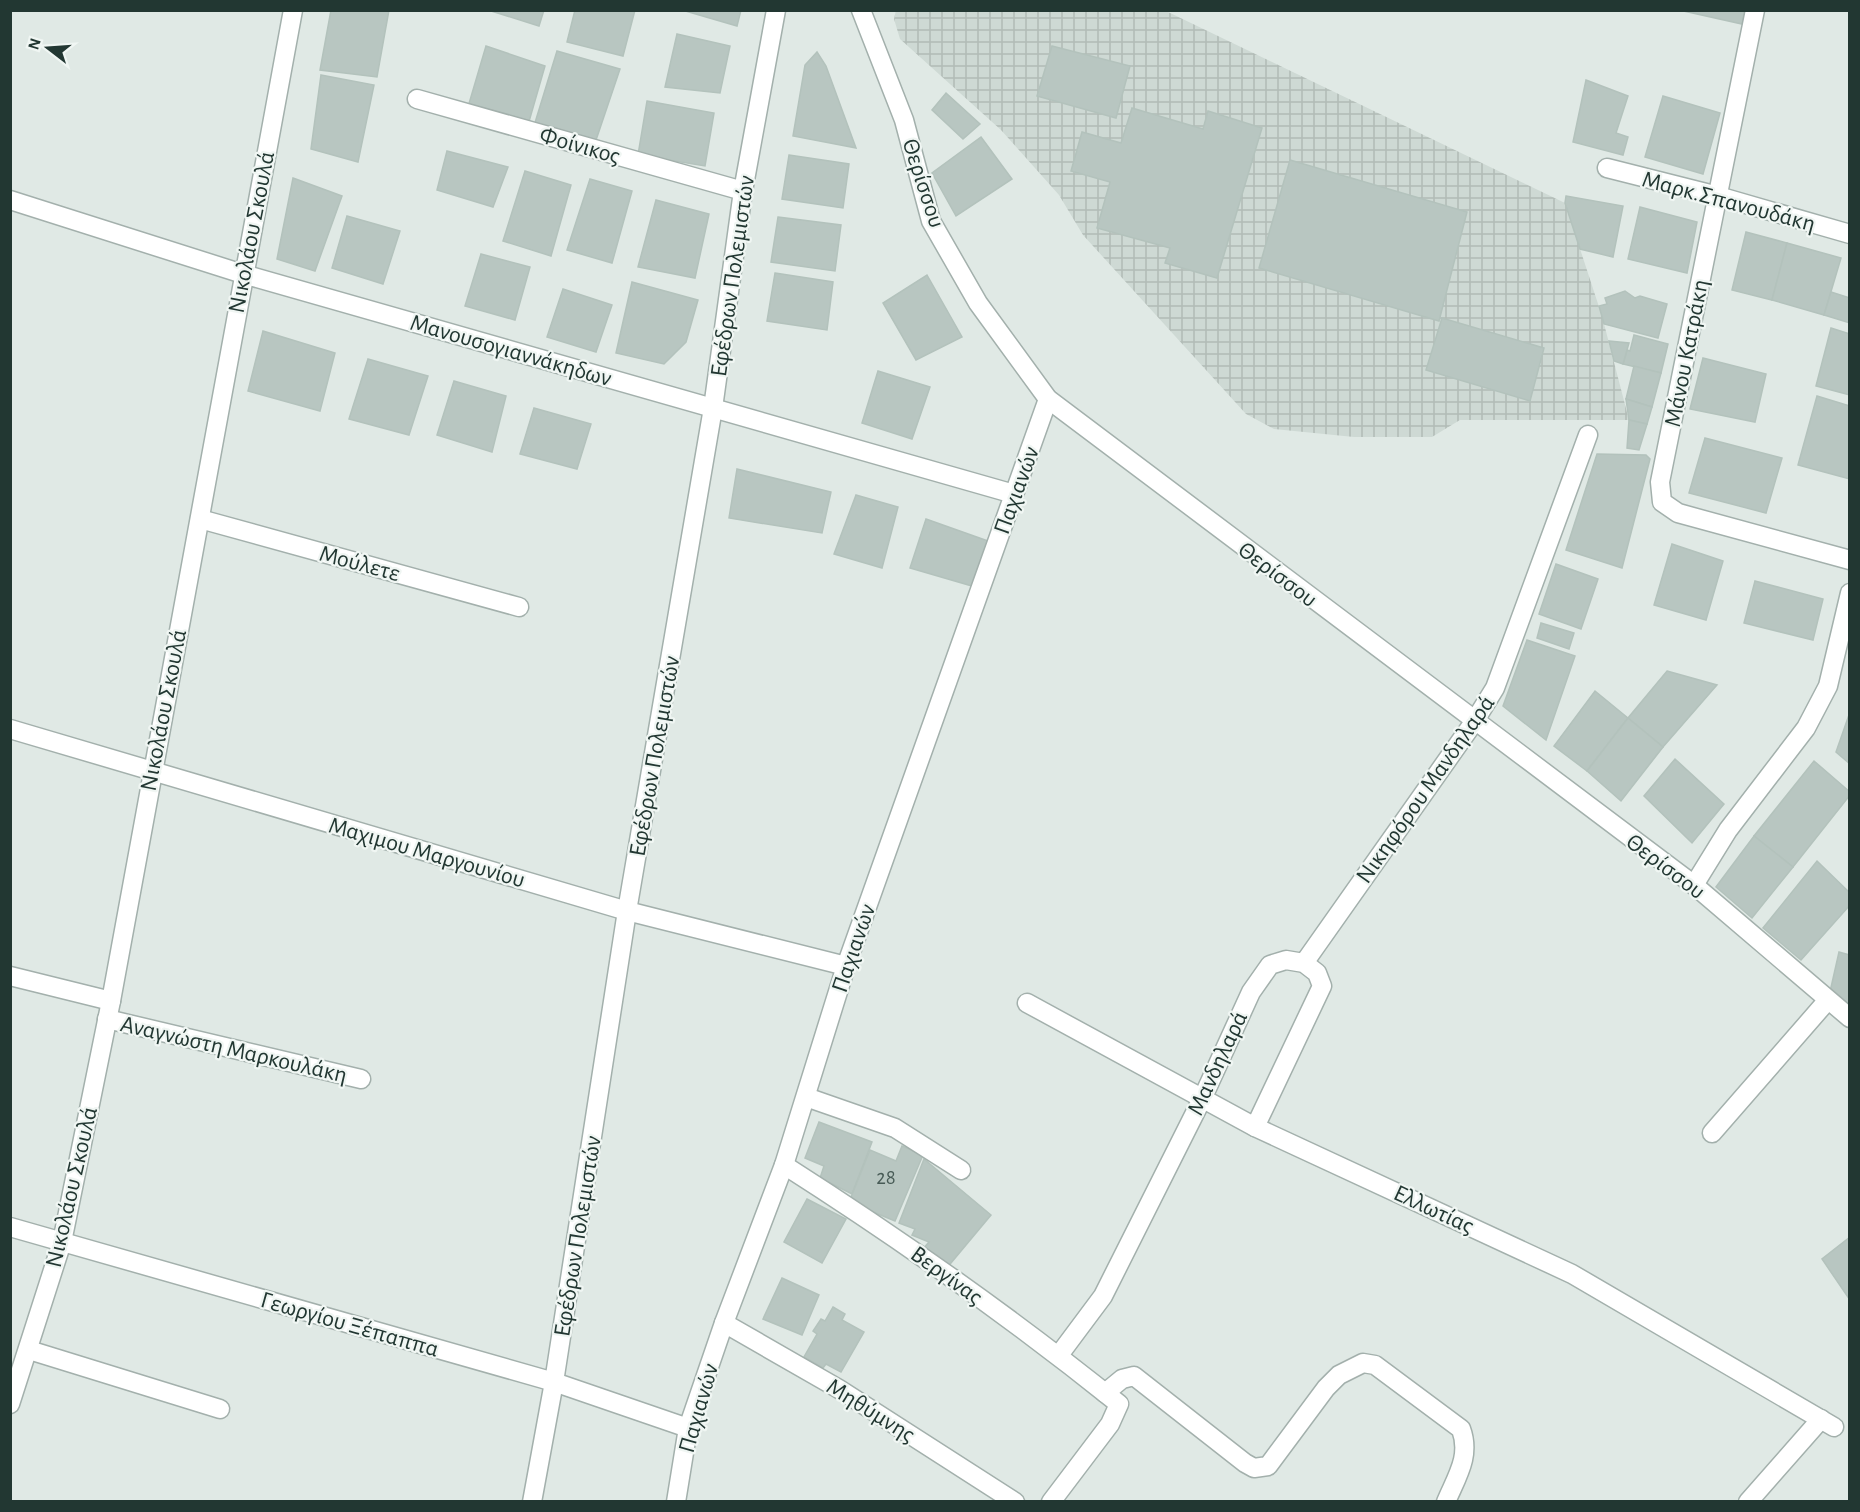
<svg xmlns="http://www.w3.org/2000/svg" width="1860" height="1512" font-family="'Alegreya Sans',sans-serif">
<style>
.industrial{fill:url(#industrial-grid)}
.building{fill:#b8c6c1;stroke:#b3c2bc;stroke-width:1.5}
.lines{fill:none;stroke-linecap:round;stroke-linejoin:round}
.minor-casing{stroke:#a3b0ac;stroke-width:21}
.minor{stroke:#fff;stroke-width:18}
.labels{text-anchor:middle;stroke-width:4.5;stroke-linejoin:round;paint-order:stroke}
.number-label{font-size:21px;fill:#485b56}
.street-label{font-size:24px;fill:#223732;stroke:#f0f6f3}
</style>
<defs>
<pattern id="industrial-grid" width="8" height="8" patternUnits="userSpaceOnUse" patternTransform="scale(1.5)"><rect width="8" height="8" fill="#ced9d4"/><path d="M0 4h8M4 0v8" fill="none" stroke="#b1bbb6"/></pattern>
</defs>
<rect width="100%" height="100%" fill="#e0e9e5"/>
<path class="industrial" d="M896,10L1166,11L1565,203L1602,316L1629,420H1460L1432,437H1354L1274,429L1246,414L1083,235L1059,195L1001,130L900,39L894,19Z"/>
<g class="building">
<path d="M331,10H389L377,77L320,70Z"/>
<path d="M488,10H544L539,26Z"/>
<path d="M575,10H635L623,56L567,42Z"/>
<path d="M682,10H741L737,26Z"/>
<path d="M1679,10H1745L1742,24Z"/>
<path d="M677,34L730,46L720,93L665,87Z"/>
<path d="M486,46L545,66L528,125L468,107Z"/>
<path d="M1052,46L1130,66L1116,118L1037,96Z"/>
<path d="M557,51L620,69L595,143L534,126Z"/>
<path d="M817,52L826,66L856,148L793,136L805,65Z"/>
<path d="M321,75L374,85L358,162L311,149Z"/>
<path d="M1586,80L1628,96L1616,133L1628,137L1623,155L1573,142Z"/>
<path d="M946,93L980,124L963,139L932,110Z"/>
<path d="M1663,96L1720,113L1703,174L1645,157Z"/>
<path d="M647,101L714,113L705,166L638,155Z"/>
<path d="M1132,108L1203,129L1208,111L1262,128L1217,278L1165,263L1170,248L1097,228L1110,182L1071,171L1082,132L1121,143Z"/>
<path d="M981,137L1012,179L956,216L932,173Z"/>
<path d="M447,151L508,167L493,207L437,190Z"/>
<path d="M789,155L849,164L843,208L782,199Z"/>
<path d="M1290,160L1467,212L1439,321L1259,268Z"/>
<path d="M525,171L571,185L551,256L503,241Z"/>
<path d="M293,178L342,196L315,271L277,259Z"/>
<path d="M590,179L632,191L612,263L567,250Z"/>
<path d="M1566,196L1623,206L1613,257L1580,249L1565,203Z"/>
<path d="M656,200L709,214L695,278L638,267Z"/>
<path d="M1640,207L1697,222L1687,273L1628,259Z"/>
<path d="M347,216L400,231L383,284L332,268Z"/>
<path d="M778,217L841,225L835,271L771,262Z"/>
<path d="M1746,232L1787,243L1772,300L1732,290Z"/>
<path d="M1787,243L1841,258L1824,315L1772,300Z"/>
<path d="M481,254L530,267L515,320L465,306Z"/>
<path d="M775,273L833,282L827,330L767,321Z"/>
<path d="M927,275L962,337L916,360L883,303Z"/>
<path d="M632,282L698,300L686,342L664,364L616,353Z"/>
<path d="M563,289L612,305L596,352L547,337Z"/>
<path d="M1625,291L1635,298L1640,296L1667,304L1658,338L1604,324L1599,306L1607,304L1605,298Z"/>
<path d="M1831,292L1850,298V323L1824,315Z"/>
<path d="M1442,318L1544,348L1530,401L1426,370Z"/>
<path d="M1831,328L1850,334V395L1816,386Z"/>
<path d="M263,331L335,353L320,411L248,391Z"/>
<path d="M1634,335L1668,344L1661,373L1623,364L1627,350L1630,351Z"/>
<path d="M1609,341L1629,343L1623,364L1614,361Z"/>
<path d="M1703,358L1766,374L1755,422L1690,409Z"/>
<path d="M368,359L428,376L409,435L349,419Z"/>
<path d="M1634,366L1661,373L1652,407L1626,399Z"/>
<path d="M878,371L930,387L912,439L862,423Z"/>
<path d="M454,381L506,396L492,452L437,435Z"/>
<path d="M1817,396L1850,406V479L1798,465Z"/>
<path d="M1626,399L1652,407L1647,424L1629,420Z"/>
<path d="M534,408L591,424L577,469L520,454Z"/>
<path d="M1629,420L1647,424L1639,450L1627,448Z"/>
<path d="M1705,438L1782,458L1766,513L1689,493Z"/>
<path d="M1597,454L1646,455L1650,459L1622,568L1566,550Z"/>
<path d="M737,469L831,492L822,533L729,518Z"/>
<path d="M856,495L898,507L882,568L834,554Z"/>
<path d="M926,519L988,541L972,586L910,568Z"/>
<path d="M1672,544L1723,561L1706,620L1654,605Z"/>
<path d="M1556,564L1598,579L1581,629L1539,614Z"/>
<path d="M1755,581L1823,599L1813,640L1744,623Z"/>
<path d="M1541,623L1574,633L1569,649L1537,638Z"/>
<path d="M1527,640L1575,656L1546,740L1503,706Z"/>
<path d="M1667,671L1717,685L1663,747L1628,718Z"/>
<path d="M1595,691L1628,718L1587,771L1554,746Z"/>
<path d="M1850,712V764L1836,752Z"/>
<path d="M1628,718L1663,747L1621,801L1587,771Z"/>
<path d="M1675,759L1724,804L1692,843L1644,796Z"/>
<path d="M1814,761L1850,792V795L1793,867L1754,836Z"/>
<path d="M1754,836L1793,867L1752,918L1716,887Z"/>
<path d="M1817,861L1850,893V905L1801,960L1763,928Z"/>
<path d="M1839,952L1850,955V1005L1830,992Z"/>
<path d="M819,1122L872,1142L852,1194L820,1178L824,1166L805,1158Z"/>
<path d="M902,1146L923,1155L895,1221L849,1202L870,1150L896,1161Z"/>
<path d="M924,1159L991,1215L946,1269L922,1250L929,1242L912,1235L915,1229L899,1223Z"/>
<path d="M807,1199L846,1219L822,1263L784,1242Z"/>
<path d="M1850,1237V1300L1822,1259Z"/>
<path d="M782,1278L819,1295L802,1335L763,1319Z"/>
<path d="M833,1307L845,1314L842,1320L864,1332L841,1372L826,1364L823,1368L804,1357L817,1334L813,1331L821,1319L825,1321Z"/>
</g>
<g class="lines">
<g class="minor-casing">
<g id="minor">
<path d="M861,10L904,120L931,221L978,303L1048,399L1694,885L1850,1018"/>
<path d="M1755,10L1660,482L1662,502L1678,513L1850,560"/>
<path d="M417,99L743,191"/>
<path d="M1607,168L1718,196L1850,234"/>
<path d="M10,200L243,274L1014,494"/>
<path d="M200,519L519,607"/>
<path d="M10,729L627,911L846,966"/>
<path d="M1694,885L1728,830L1806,728L1828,686L1850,593"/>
<path d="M1304,963L1474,722L1495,688L1588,435"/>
<path d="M10,976L111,1001"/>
<path d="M1027,1003L1255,1127L1572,1274L1834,1427"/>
<path d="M107,1019L361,1079"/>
<path d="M806,1097L895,1128L961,1170"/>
<path d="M1712,1133L1827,1001"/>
<path d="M784,1165C900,1239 1012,1318 1119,1404L1110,1424L1051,1502"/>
<path d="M10,1227L554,1382L688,1428"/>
<path d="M724,1323L839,1389L1015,1502"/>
<path d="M29,1350L220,1409"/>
<path d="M1059,1355L1103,1296L1203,1097L1251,992L1270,965L1286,960L1304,963L1317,973L1322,986L1255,1127"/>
<path d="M1105,1393L1122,1379L1134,1376L1245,1463L1254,1468L1268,1466L1326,1388L1339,1375L1363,1363L1375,1365L1461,1429C1471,1456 1457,1476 1446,1502"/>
<path d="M10,1404L62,1242L111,1001L293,10"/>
<path d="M532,1502L554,1382L627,911L713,408L743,191L776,10"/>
<path d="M676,1502L688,1428L724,1323L784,1165L846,966L1048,399"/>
<path d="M1748,1502L1821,1419"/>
</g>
</g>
<use href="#minor" class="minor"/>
</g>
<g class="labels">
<g class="number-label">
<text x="886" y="1184">28</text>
</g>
<g class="street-label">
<text transform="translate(580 145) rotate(16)" y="8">Φοίνικος</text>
<text transform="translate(924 183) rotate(72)" y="8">Θερίσσου</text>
<text transform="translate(1729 201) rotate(15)" y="8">Μαρκ.Σπανουδάκη</text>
<text transform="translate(251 232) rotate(-79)" y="8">Νικολάου Σκουλά</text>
<text transform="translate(732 276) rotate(-82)" y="8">Εφέδρων Πολεμιστών</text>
<text transform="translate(511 350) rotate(16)" y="8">Μανουσογιαννάκηδων</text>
<text transform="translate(1686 353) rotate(-79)" y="8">Μάνου Κατράκη</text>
<text transform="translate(1016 490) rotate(-70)" y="8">Παχιανών</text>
<text transform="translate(360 563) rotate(15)" y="8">Μούλετε</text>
<text transform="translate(1278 574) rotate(37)" y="8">Θερίσσου</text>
<text transform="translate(163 710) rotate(-79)" y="8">Νικολάου Σκουλά</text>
<text transform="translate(654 756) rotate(-80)" y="8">Εφέδρων Πολεμιστών</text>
<text transform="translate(1425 789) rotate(-55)" y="8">Νικηφόρου Μανδηλαρά</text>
<text transform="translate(427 852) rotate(16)" y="8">Μαχιμου Mαργουνίου</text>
<text transform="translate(1666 866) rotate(37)" y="8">Θερίσσου</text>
<text transform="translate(853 948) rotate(-71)" y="8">Παχιανών</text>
<text transform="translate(234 1049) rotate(13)" y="8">Αναγνώστη Μαρκουλάκη</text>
<text transform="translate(1217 1063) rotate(-65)" y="8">Μανδηλαρά</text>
<text transform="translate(71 1187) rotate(-77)" y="8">Νικολάου Σκουλά</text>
<text transform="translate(1434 1209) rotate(25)" y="8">Ελλωτίας</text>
<text transform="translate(577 1236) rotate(-81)" y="8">Εφέδρων Πολεμιστών</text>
<text transform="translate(947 1275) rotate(36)" y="8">Βεργίνας</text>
<text transform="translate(350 1324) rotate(16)" y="8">Γεωργίου Ξέπαππα</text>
<text transform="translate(698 1408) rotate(-74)" y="8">Παχιανών</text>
<text transform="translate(871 1410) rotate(32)" y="8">Μηθύμνης</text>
</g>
</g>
<rect width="1860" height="1512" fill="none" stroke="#223732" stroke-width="24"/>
<g transform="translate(48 48) rotate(287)" stroke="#f0f6f3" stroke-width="4.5" paint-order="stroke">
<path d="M0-4.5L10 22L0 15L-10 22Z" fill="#223732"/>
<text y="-9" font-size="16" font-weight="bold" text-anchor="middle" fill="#223732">N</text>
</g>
</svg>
